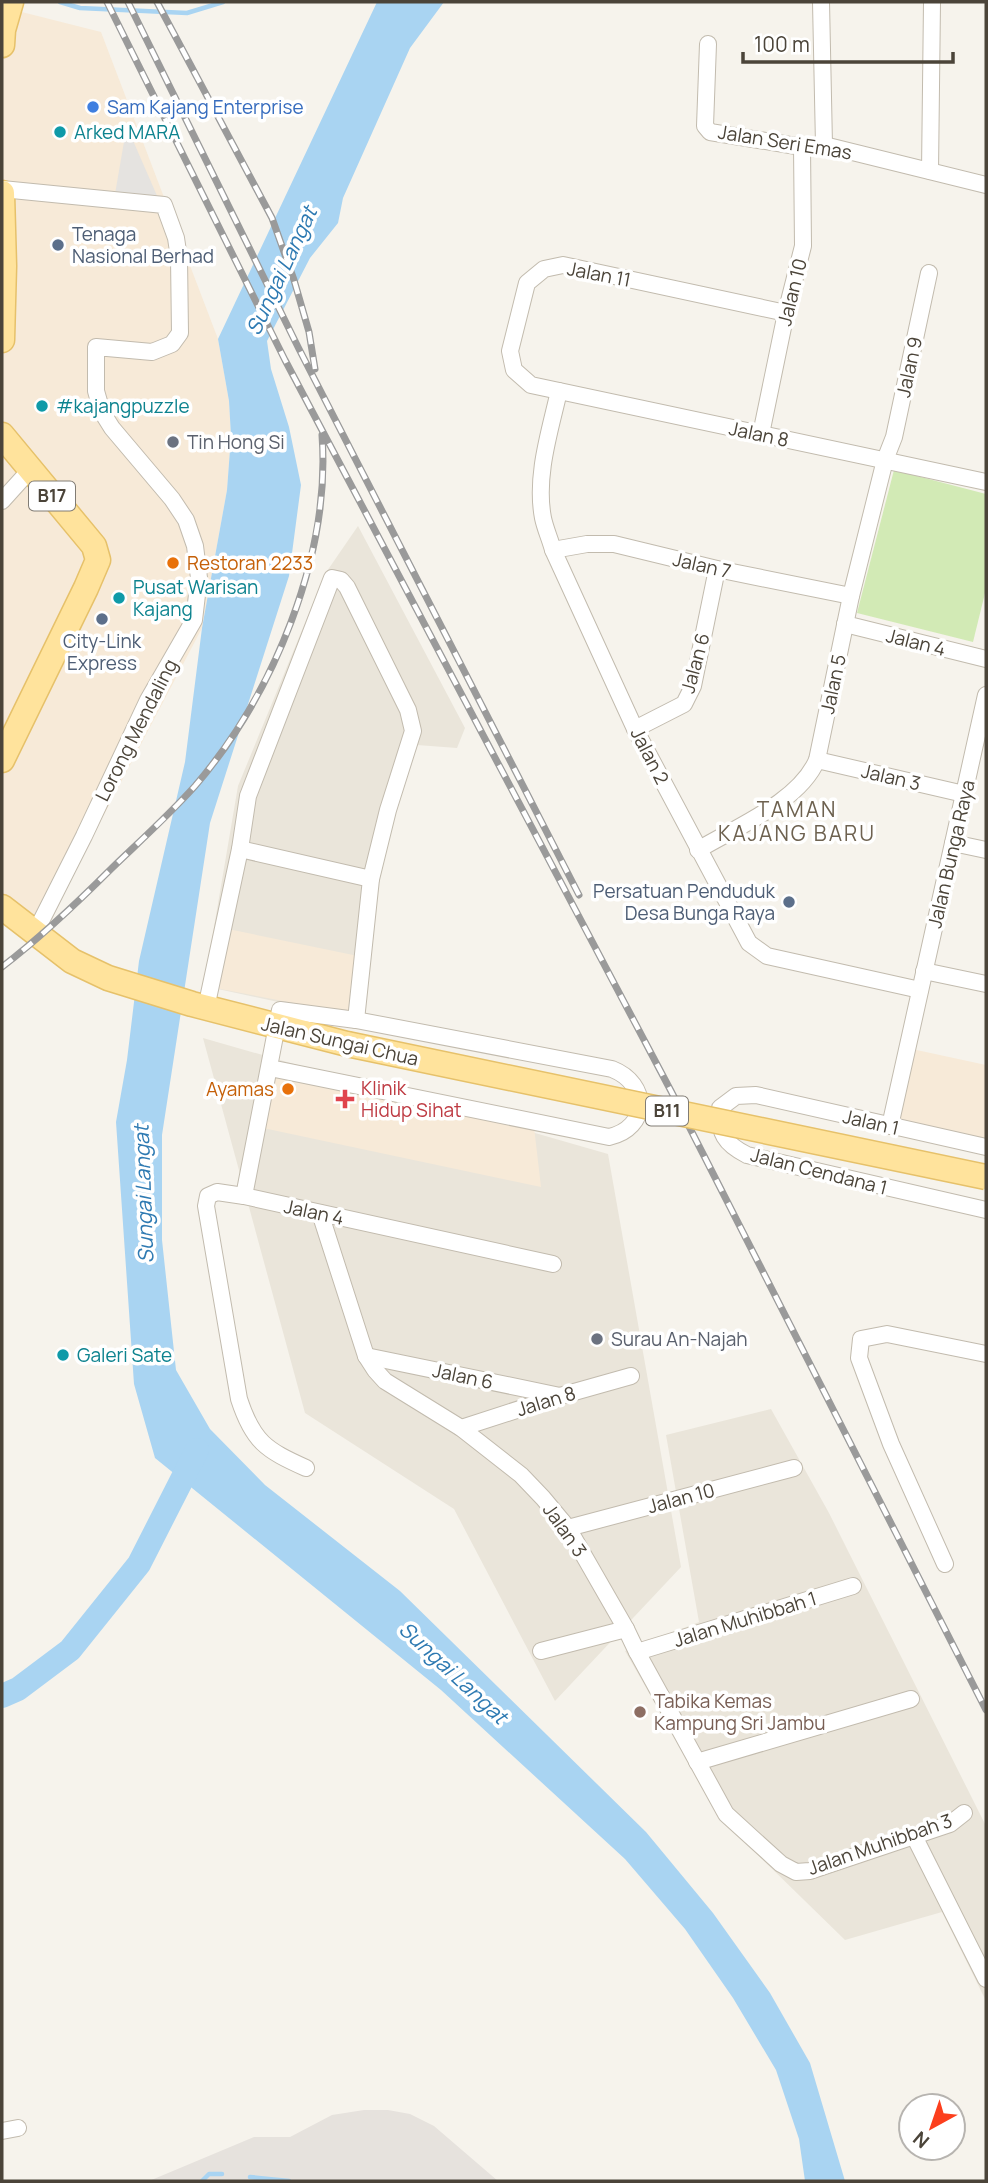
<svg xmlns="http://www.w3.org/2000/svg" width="988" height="2183" font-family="Manrope,sans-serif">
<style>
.residential{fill:#eae5da}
.commercial{fill:#f7ead8}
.industrial{fill:#e6e2dd}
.green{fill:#d2eab5}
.parking{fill:#e5e3e0}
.water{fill:#a9d4f2}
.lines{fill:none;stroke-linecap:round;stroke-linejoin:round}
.stream{stroke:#a9d4f2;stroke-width:4.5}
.river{stroke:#a9d4f2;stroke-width:24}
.street-casing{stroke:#c2bbae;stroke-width:18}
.primary-casing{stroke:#e6c16a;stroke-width:27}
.street{stroke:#fff;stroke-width:16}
.primary{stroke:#ffe39c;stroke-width:24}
.rail-casing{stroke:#9a9a9a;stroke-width:7}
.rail{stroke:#fff;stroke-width:4.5;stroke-dasharray:13;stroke-linecap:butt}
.primary-bridge-casing{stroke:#e6c16a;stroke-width:27;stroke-linecap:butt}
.primary-bridge{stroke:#ffe39c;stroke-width:24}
.shop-dot{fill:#3f7fe0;stroke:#fff;stroke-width:2.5}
.culture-dot{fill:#0f9aa8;stroke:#fff;stroke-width:2.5}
.service-dot{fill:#5c6f8a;stroke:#fff;stroke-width:2.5}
.worship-dot{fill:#6b7280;stroke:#fff;stroke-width:2.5}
.food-dot{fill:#e8710a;stroke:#fff;stroke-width:2.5}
.health-dot{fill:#e0444e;stroke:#fff;stroke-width:2.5}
.education-dot{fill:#8d6e63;stroke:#fff;stroke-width:2.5}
.labels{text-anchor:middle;stroke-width:7;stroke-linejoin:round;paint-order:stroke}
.shield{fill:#fff;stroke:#817c74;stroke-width:2}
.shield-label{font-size:18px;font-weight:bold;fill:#4b4439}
.shop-label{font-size:19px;fill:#366cbe;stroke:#fff;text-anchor:start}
.culture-label{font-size:19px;fill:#0d838f;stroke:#fff;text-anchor:start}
.street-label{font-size:19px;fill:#4b4439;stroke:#fff}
.service-label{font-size:19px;fill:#4e5e75;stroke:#fff;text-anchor:start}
.worship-label{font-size:19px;fill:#5b616d;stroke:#fff;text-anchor:start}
.food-label{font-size:19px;fill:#c56008;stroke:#fff;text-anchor:start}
.health-label{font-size:19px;fill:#be3a42;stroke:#fff;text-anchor:start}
.education-label{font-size:19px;fill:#785e54;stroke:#fff;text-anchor:start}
.water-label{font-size:21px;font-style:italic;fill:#2e7ab2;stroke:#fff}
.neighbourhood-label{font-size:21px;letter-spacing:2px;fill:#6e6250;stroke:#fff}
</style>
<rect width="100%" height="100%" fill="#f6f3ec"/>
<g class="residential">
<path d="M358,526L465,728L457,748L417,745L397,803L379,875L338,1015L204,986L238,786L325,574Z"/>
<path d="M203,1038L608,1154L681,1567L555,1701L454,1509L305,1413Z"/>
<path d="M771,1409L829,1513L986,1826V2001L942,1912L845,1940L722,1820L625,1651L699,1622L666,1435Z"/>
</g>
<g class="commercial">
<path d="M2,7L101,32L218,339L229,401L231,436L227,490L202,628L44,929L2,893Z"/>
<path d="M228,929L358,956L351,1014L215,988Z"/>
<path d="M912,1049L986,1065V1142L896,1122Z"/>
<path d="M274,1074L534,1127L541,1187L263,1128Z"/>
</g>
<path class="industrial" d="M364,2110H388L410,2114L434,2126L498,2181H149L254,2137H290L332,2115Z"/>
<path class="green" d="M894,470L986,494V589L973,642L857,613Z"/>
<path class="parking" d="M125,136H131L158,198L115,194Z"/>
<path class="water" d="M377,2H444L410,48L343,198L338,223L310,258L267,341L271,369L289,427L301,485L289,576L210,823L162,1135V1240L176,1370L210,1429L265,1485L400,1591L646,1832L713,1913L770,1993L810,2063L845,2181H805L799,2139L776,2070L733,1998L685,1929L625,1859L441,1690L155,1458L134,1384L116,1122L127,1060L139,961L185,762L202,628L227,490L231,436L229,401L218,339Z"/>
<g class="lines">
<g class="stream">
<path d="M60,2L80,8L187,13L223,2"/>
<path d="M250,2177L289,2181"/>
<path d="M202,2181L209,2174H222"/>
</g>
<path class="river" d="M2,1696L18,1689L70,1650L139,1564L197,1450"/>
<g class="street-casing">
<g id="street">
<path d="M821,2L824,145"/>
<path d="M708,44L705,126L710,132L802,147L824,145L986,185"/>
<path d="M930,171L932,2"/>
<path d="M2,189L164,205L176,238L179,258L180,333L172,344L152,352L96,347V391L102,412L112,428L172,499L186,520L195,546L199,578L194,620L148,700L84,836L35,933"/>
<path d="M786,313L563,265L544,269L527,283L510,351L514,370L531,385L986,482"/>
<path d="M559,391C550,431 535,476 543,518C545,528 550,539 553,550L635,729L749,943L767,956L920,990"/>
<path d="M761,434L786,313L803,246L802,147"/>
<path d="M2,501L30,470"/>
<path d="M553,550L587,544H614L717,569L851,596"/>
<path d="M845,624L986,659"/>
<path d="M635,729L684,704L693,686L717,569"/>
<path d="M817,760L964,794"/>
<path d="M953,843L986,850"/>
<path d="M240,849L371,879"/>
<path d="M698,850C736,827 799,802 817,760L851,596L885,460L894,437L929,273"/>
<path d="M924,971L986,984"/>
<path d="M206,1008L240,849L248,796L332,578L341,580L347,587L408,710L413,731L388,810L371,879L356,1020"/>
<path d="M890,1126L986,695"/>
<path d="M986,1147L756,1095L736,1096L720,1108C718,1133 725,1144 747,1155L986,1210"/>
<path d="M244,1196L280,1010L356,1020L612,1069C650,1084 649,1128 609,1137L270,1068"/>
<path d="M320,1213L366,1356L375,1370L385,1381L461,1428L521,1475L543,1498L568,1528L626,1629L637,1652L726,1814L781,1864L796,1872L810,1871L950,1824L964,1813"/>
<path d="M366,1356L560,1396"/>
<path d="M461,1428L560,1396L631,1376"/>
<path d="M306,1468C266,1450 253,1442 239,1399L206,1206L208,1196L217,1192L244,1196L553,1264"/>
<path d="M568,1528L794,1468"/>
<path d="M945,1564L891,1444L859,1358L861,1339L887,1334L986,1354"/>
<path d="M541,1651L626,1629"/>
<path d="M637,1652L853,1586"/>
<path d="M697,1762L911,1699"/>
<path d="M914,1836L986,1979"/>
<path d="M2,2131L18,2128"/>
</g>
</g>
<g class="primary-casing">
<g id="primary">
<path d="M2,45L3,30L11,2"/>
<path d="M2,193L4,266L2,340"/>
<path d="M2,435L94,546L98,560L86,588L2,760"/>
<path d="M2,907L72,961L108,978L192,1004L347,1044"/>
</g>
</g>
<use href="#street" class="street"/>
<use href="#primary" class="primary"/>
<g class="rail-casing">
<g id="rail">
<path d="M107,2L285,360L671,1091L986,1710"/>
<path d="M128,2L299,349L579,895"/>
<path d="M157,2L272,218L294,280L309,332L315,369"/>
<path d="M2,967C41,937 77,903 112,868C140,841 169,815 195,786C273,695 331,556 322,435"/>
</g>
</g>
<use href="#rail" class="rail"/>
<g class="primary-bridge-casing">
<path id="primary-bridge" d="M347,1044L986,1177"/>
</g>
<use href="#primary-bridge" class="primary-bridge"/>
</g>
<circle class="shop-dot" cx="93" cy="107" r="7"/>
<g class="culture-dot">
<circle cx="60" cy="132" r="7"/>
<circle cx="42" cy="406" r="7"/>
<circle cx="119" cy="598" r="7"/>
<circle cx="63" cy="1355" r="7"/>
</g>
<g class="service-dot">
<circle cx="58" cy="245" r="7"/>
<circle cx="102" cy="619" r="7"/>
<circle cx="789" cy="902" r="7"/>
</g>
<g class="worship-dot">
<circle cx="173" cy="442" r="7"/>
<circle cx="597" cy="1339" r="7"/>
</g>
<g class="food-dot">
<circle cx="173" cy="563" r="7"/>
<circle cx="288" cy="1089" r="7"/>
</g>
<path class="health-dot" d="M341.5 1088.5h7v7h7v7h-7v7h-7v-7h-7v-7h7z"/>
<circle class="education-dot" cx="640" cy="1712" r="7"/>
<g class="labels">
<g class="shield">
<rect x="29" y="481.5" width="46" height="29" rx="5"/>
<rect x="646" y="1096.5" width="42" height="29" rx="5"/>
</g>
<g class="shield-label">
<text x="52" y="502">B17</text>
<text x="667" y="1117">B11</text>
</g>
<g class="shop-label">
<text x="107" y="114">Sam Kajang Enterprise</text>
</g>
<g class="culture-label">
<text x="74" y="139">Arked MARA</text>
<text x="56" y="413">#kajangpuzzle</text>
<text x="133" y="594">Pusat Warisan<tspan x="133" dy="22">Kajang</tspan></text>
<text x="77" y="1362">Galeri Sate</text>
</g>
<g class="street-label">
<text transform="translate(785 142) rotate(9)" y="7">Jalan Seri Emas</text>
<text transform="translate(599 274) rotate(11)" y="7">Jalan 11</text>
<text transform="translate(792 292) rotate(-76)" y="7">Jalan 10</text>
<text transform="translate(909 367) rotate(-78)" y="7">Jalan 9</text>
<text transform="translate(759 434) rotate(12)" y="7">Jalan 8</text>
<text transform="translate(702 565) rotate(13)" y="7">Jalan 7</text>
<text transform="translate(916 642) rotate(14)" y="7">Jalan 4</text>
<text transform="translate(695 663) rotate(-75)" y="7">Jalan 6</text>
<text transform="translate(833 684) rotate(-78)" y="7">Jalan 5</text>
<text transform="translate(136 730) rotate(-63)" y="7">Lorong Mendaling</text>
<text transform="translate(650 756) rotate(63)" y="7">Jalan 2</text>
<text transform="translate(891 777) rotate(13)" y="7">Jalan 3</text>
<text transform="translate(951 854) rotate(-77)" y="7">Jalan Bunga Raya</text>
<text transform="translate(340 1041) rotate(13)" y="7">Jalan Sungai Chua</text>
<text transform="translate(871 1122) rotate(13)" y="7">Jalan 1</text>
<text transform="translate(819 1171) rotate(14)" y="7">Jalan Cendana 1</text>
<text transform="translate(314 1212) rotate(12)" y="7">Jalan 4</text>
<text transform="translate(463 1376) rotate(12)" y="7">Jalan 6</text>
<text transform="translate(546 1401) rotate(-17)" y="7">Jalan 8</text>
<text transform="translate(681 1498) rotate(-15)" y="7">Jalan 10</text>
<text transform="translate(565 1530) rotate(55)" y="7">Jalan 3</text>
<text transform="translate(745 1619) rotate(-17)" y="7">Jalan Muhibbah 1</text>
<text transform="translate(880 1844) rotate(-19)" y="7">Jalan Muhibbah 3</text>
</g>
<g class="service-label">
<text x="72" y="241">Tenaga<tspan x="72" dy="22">Nasional Berhad</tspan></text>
<text x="102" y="648" text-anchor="middle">City-Link<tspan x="102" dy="22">Express</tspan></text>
<text x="775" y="898" text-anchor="end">Persatuan Penduduk<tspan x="775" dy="22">Desa Bunga Raya</tspan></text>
</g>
<g class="worship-label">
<text x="187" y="449">Tin Hong Si</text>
<text x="611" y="1346">Surau An-Najah</text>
</g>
<g class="food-label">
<text x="187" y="570">Restoran 2233</text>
<text x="274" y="1096" text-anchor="end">Ayamas</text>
</g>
<g class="health-label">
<text x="361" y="1095">Klinik<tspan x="361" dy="22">Hidup Sihat</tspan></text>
</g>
<g class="education-label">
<text x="654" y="1708">Tabika Kemas<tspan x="654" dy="22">Kampung Sri Jambu</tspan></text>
</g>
<g class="water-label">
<text transform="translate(282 271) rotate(-65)" y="7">Sungai Langat</text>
<text transform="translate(144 1194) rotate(-92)" y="7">Sungai Langat</text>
<text transform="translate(453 1673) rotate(43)" y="7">Sungai Langat</text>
</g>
<g class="neighbourhood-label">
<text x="797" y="817">TAMAN<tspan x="797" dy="24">KAJANG BARU</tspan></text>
</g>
</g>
<rect width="988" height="2183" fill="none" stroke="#4b4439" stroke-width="7"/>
<g transform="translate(932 2127) rotate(220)"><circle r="33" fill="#ffffff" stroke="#b7b4b0" stroke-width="2"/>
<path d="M0-5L12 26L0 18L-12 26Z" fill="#fc3f1d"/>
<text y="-10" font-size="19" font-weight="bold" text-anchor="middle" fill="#4b4439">N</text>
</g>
<path d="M743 52v10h210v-10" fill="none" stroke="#4b4439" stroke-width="3.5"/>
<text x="754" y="52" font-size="21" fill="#4b4439" stroke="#ffffff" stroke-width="5" paint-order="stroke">100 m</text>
</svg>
